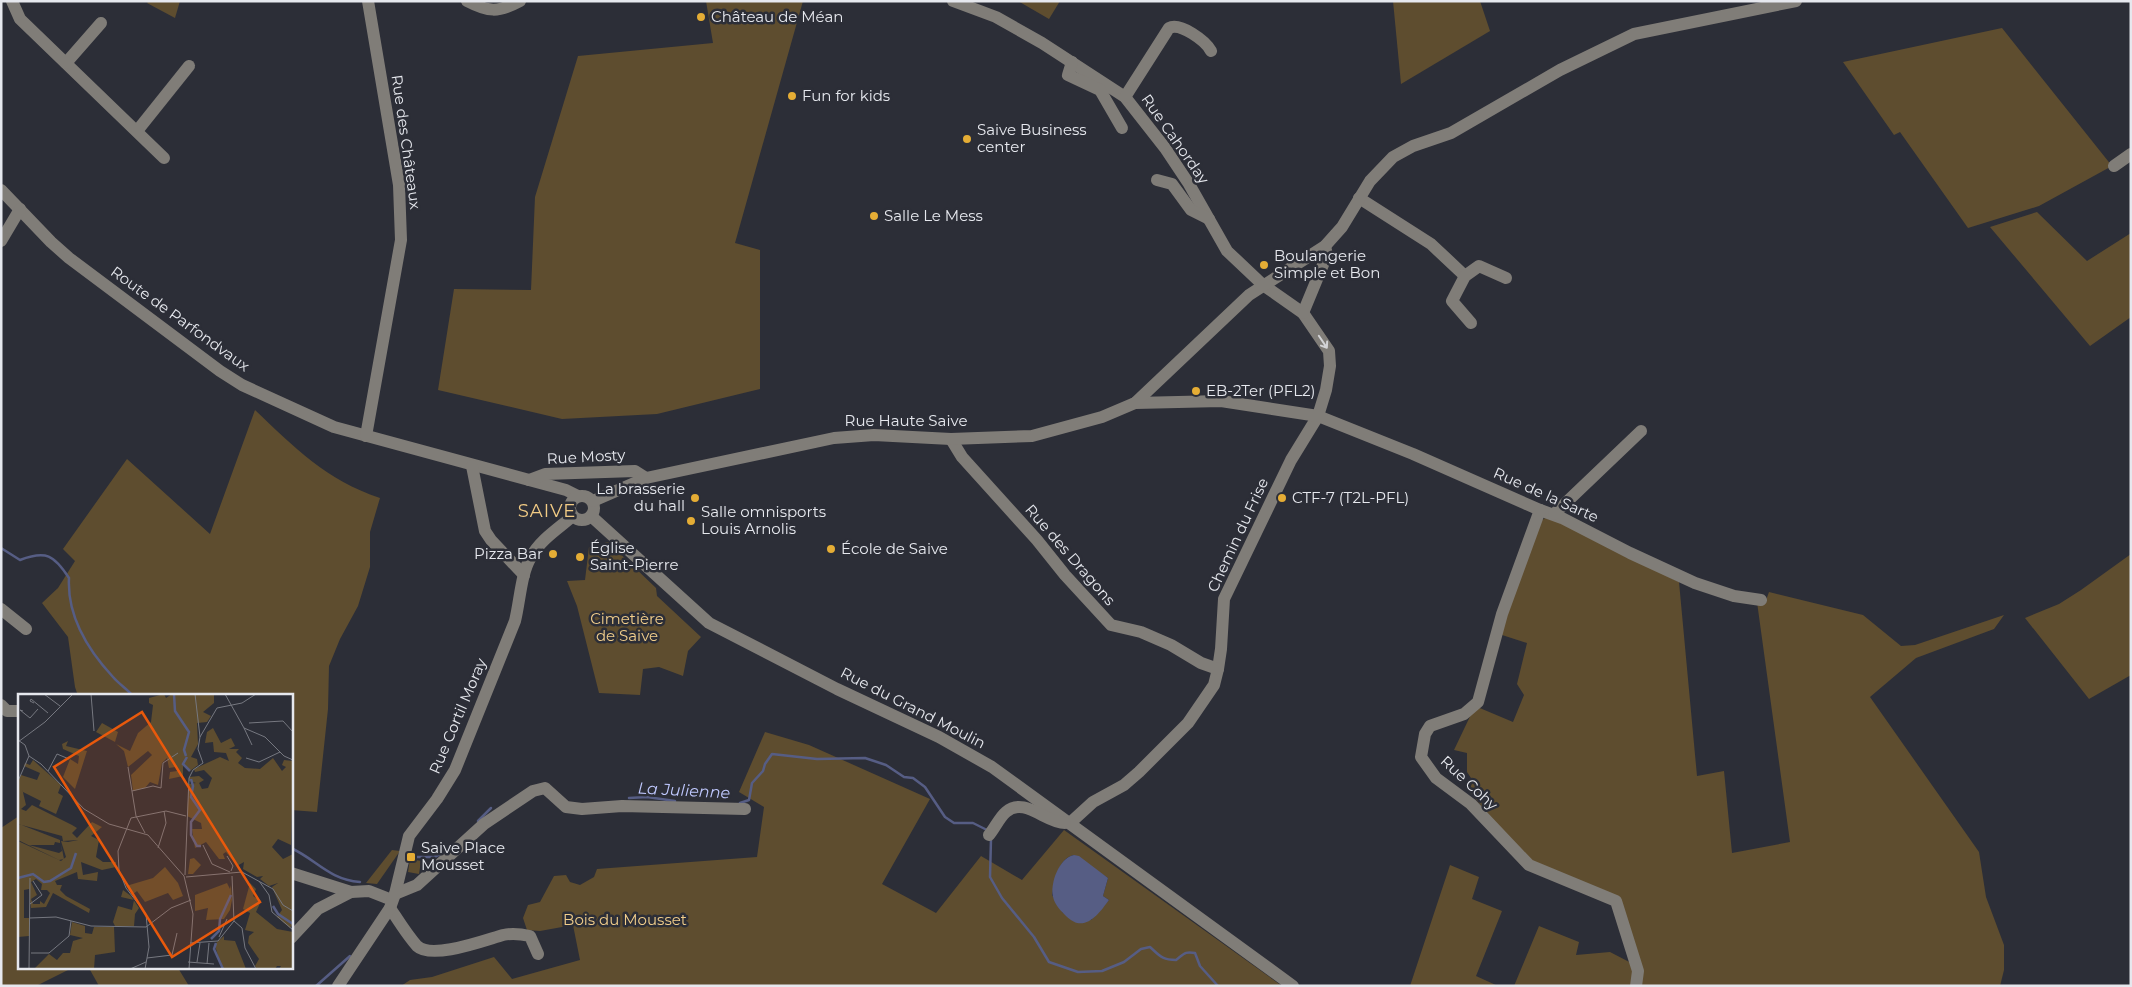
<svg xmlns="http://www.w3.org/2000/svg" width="2132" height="987" font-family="Montserrat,sans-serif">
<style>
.green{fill:#5e4d2f;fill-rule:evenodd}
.water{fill:#565d84}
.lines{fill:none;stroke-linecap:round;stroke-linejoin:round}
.stream{stroke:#565d84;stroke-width:2.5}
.minor{stroke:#807d78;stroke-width:12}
.oneway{stroke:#d2d3d6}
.poi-dot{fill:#e5ad35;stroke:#2c2e37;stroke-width:2}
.labels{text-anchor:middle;stroke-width:5;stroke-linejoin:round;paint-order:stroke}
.poi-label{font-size:15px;fill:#e6e8ee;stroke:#2c2e37;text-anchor:start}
.street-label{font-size:15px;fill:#e6e8ee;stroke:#2c2e37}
.park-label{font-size:15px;fill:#f2ce8b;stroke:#2c2e37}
.water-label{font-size:16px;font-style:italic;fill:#bfc8fe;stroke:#2c2e37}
.quarter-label{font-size:18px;letter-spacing:1px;fill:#f3cc85;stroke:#2c2e37}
.inset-river{fill:none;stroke:#565d84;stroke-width:2.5}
.inset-road{fill:none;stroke:#767880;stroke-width:1}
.view{fill:#e8590c;fill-opacity:0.15;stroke:#e8590c;stroke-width:2.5}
.inset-edge{fill:none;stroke:#e6e8ee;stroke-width:2.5}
</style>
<rect width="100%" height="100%" fill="#2c2e37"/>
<g class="green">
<path d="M149,1H180L175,18L147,3Z"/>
<path d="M706,1H803L735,243L760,250V389L657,414L562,419L438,390L454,289L531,290L535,197L578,56L713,43Z"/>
<path d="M1018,1H1060L1049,19Z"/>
<path d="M1393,1H1480L1490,31L1401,84Z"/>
<path d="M2002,28L2112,166L2039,206L1968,228L1900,132L1894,135L1843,62Z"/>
<path d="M2037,212L2087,261L2131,233V317L2090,346L1990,227Z"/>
<path d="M255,410C295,448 326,480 380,498L370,532V567L358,606L340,639L329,666L328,709L317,812L291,810V696H78L75,687L68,637L42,603L58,588L75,561L63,549L127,459L210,534Z"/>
<path d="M1545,518L1553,519L1679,582L1697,776L1724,771L1732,853L1790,842L1757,602L1765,603L1769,592L1863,615L1901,646L1915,645L2004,615L1994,629L1916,658L1870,697L1979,852L1986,897L2004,945V970L2000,986H1514L1539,926L1579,942L1576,955L1610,952L1637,966L1617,907L1531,862L1522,855L1469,791L1473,781L1467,772V753L1454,750L1475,706L1513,722L1524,695L1517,684L1527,643L1499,634L1541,521Z"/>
<path d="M608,542L656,588L657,596L701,637L688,651L683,676L659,667L643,669L640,695L599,693L577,606L567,581L585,580L589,547Z"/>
<path d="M2131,554V675L2089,699L2025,618L2059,604L2081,590Z"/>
<path d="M765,732L809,745L930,799L882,884L936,913L981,856L1022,880L1064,830L1282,986H401L410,980L432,977L494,957L512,979L580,960L573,925L540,931L527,930L523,918L528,905L540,902L554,876L566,875L570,882L580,885L594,877L597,869L757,857L764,807L739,792ZM1074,855L1108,878L1103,896L1109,900L1091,920L1063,913L1052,895C1055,881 1058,858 1074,855Z"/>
<path d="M19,816V968H72L36,986H1V828Z"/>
<path d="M392,850L400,851L377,884L366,883Z"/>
<path d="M410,859L421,861L419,874L408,872Z"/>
<path d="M1450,865L1479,877L1472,899L1502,911L1476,976L1498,986H1410Z"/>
<path d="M89,968H178L189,986H99Z"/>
</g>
<path class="water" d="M1074,855L1079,856L1108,878L1103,896L1109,900C1098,915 1084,934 1066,916C1061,911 1055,905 1053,897C1050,883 1059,858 1074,855Z"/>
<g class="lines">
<g class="stream">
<path d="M1,548L20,560C46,550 54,555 69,578C67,615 88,650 113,677C119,684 127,689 133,696"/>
<path d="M629,798L647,797L675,801"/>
<path d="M740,803L749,800L752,783L763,771L765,764L772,754L817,759L865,758L886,765L904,777L913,778L925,787L945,817L954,823H973L987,830"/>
<path d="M478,821L491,808"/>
<path d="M991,839L990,877L1002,898L1034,937L1049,962L1078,972L1102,971L1124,962L1141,949L1150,947C1160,956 1162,960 1176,960C1184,954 1185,951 1195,953L1200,966L1218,986"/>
<path d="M291,848C317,860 328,879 360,882"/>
<path d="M410,857H434L445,852"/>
<path d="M316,986L350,956"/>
</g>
<g class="minor">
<path d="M12,1L20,19L164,158"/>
<path d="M467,1C488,12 498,13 520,1"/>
<path d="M953,1L996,17L1042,43L1125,97L1165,148L1189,184L1227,251L1263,285L1303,313L1329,351L1330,366L1326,390L1318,416L1291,460L1224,599L1221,649L1218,669L1214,685L1188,723L1139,772L1124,785L1093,802L1070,823"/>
<path d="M1072,62L1068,75L1100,90L1122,128"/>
<path d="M66,63L101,23"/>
<path d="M1125,97L1169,28C1180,22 1206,41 1211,51"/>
<path d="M137,131L189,66"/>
<path d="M2114,166L2131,154"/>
<path d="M1157,180L1172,184L1191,210L1209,219"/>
<path d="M1,190L51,242L69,258L220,371L242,385L334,427L566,490L578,496"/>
<path d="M1359,198L1431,244L1465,276"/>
<path d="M1,241L20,209"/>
<path d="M1303,313L1327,255L1325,246"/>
<path d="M1471,323L1452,301L1465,276L1479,266L1506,278"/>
<path d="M1135,403L1221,401L1318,416L1413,454L1540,510L1562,518L1630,553L1695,583L1734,596L1761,600"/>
<path d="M366,436L401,240L399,185L368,1"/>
<path d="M951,439L962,457L1037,540L1065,575L1111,625L1141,632L1171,645L1201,663L1218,669"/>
<path d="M472,466L485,531L491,540L524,575"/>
<path d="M529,480L545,474L635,471L646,478"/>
<circle cx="582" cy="508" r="12"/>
<path d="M593,501L646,478L834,438L874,435L951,439L1032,436L1102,417L1135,403L1249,295L1325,246L1342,227L1370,181L1393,157L1413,146L1451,133L1560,70L1634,34L1796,1"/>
<path d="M1540,510L1502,614L1478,702L1464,714L1430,726L1425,734L1421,757L1436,778L1471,804L1529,865L1616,901L1638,971L1636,986"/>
<path d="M1554,514L1641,431"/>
<path d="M591,516L709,623L837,689L939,737L992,767L1293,986"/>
<path d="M1,609L26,629"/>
<path d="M1,705L7,711H19"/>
<path d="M989,835C995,828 999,818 1006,812C1024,796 1046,823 1065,823"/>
<path d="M291,873L351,892"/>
<path d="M395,894L417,885L484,824L533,791L545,788L566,807L582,809L622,806L745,809"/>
<path d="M390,908C398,920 407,935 417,946C432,960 485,940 503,935C512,933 521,934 530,936L538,954"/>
<path d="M291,938L318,909L351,892L369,891L392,900"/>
<path d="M338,986L390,908L395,894L409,836L437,799L455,770L515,621C520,601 521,573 531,557C540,540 559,528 573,516"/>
</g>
</g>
<defs><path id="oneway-shaft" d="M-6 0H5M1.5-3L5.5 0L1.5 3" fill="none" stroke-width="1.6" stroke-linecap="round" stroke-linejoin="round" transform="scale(1.25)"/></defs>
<use class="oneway" href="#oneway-shaft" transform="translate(1323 342) rotate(56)"/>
<g class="poi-dot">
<circle cx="701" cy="17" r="5"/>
<circle cx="792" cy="96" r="5"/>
<circle cx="967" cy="139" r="5"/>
<circle cx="874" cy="216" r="5"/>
<circle cx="1264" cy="265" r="5"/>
<circle cx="1196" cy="391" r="5"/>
<circle cx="695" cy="498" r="5"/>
<circle cx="1282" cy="498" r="5"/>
<circle cx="691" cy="521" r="5"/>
<circle cx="831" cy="549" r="5"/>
<circle cx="553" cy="554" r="5"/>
<circle cx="580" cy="557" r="5"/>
<rect x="406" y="852" width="10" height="10" rx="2.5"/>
</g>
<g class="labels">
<g class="poi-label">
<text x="711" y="22">Château de Méan</text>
<text x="802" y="101">Fun for kids</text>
<text x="977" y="135">Saive Business<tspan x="977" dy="17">center</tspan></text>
<text x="884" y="221">Salle Le Mess</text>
<text x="1274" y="261">Boulangerie<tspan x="1274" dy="17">Simple et Bon</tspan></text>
<text x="1206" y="396">EB-2Ter (PFL2)</text>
<text x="685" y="494" text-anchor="end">La brasserie<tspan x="685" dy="17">du hall</tspan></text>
<text x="1292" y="503">CTF-7 (T2L-PFL)</text>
<text x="701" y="517">Salle omnisports<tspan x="701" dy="17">Louis Arnolis</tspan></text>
<text x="590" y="553">Église<tspan x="590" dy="17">Saint-Pierre</tspan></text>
<text x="841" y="554">École de Saive</text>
<text x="543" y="559" text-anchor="end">Pizza Bar</text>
<text x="421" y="853">Saive Place<tspan x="421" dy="17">Mousset</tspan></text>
</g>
<g class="street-label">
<text transform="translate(1175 139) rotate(55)" y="5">Rue Cahorday</text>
<text transform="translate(406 142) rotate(82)" y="5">Rue des Châteaux</text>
<text transform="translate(180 319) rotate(36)" y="5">Route de Parfondvaux</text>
<text x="906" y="426">Rue Haute Saive</text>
<text transform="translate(586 457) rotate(-3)" y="5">Rue Mosty</text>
<text transform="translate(1546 495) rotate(24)" y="5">Rue de la Sarte</text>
<text transform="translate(1238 535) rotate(-65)" y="5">Chemin du Frise</text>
<text transform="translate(1070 555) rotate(49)" y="5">Rue des Dragons</text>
<text transform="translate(913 708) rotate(27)" y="5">Rue du Grand Moulin</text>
<text transform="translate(458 716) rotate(-67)" y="5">Rue Cortil Moray</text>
<text transform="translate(1469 783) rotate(43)" y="5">Rue Cohy</text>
</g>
<g class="park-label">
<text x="627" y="624">Cimetière<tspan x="627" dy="17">de Saive</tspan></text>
<text x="625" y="925">Bois du Mousset</text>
</g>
<g class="water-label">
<text transform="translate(684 790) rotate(3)" y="6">La Julienne</text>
</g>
<g class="quarter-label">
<text x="547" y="517">SAIVE</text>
</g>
</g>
<g transform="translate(18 694)">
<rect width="275" height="275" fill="#2c2e37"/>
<path d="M146,0L148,4L154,0H200V1H196V9L185,18L193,22L189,28L179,29L180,50L173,63L179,65L180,71L172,77L165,68V82L151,85L152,78L159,77L158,73L151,74L149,64L144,69L140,91L132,88L127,94L115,97L113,81L134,61L130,57L110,73L106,57L98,50L112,57L120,39L133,28L135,11L131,9V4ZM84,29L100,38L97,48L78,38ZM195,34L203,49L213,44L217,52L211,55H221L218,58L224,64L220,69L227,74L242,75L255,64L264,77L268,73L264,71L266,66L275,67L273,151L260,145L254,153L265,165L275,160V230L272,234L259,223L264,216L254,193L260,189L251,192L242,185L245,182L239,183L225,175L226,168L219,172L208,158L205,160L207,165H201L188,148L177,154L174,135H184L183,129L169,122L171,90L178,89L171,87V83L181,82L186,86L181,89L184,95L190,94L194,84L186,76L177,78L176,75L202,63L211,67L208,59L196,58L195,48L187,49L189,38ZM50,47L48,52L69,57L57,95L45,83L52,65L60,70L61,62L45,55L44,50ZM15,66L43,91L40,99L45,102L38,120L21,112L23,107L5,98L4,94L8,111L3,115L8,117L14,111L54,131L59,134L54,139L59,144L74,128L84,133L73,142L81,146L78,163L85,168H98V173L84,176L63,168L65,181L80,178L79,187L60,185L59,178L37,187L39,191H44L42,196L48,202L72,215L71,219L35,199L28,213L13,214L11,195L6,196V224H11V242L0,243V147L43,167L48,163L43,147L50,148L60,146L45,147L44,142L0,130V88L3,81L19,86L22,79L6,72L7,69L12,71ZM18,185L24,190L23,196H29L32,199L26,210L22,207V210H15L13,205L19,201L13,188ZM1,130L42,146V149L37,148L36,151H11L41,159L44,157L43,150L46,165L41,166L0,146ZM176,164L183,171L175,180H170L172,165ZM147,173L160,189L165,202L155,206L150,199L127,208L119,197L114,201L108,192L135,184ZM209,189L212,195L213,191L214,206L212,216L206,225L188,226L190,214L177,217V201ZM232,189L238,195L235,202L243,207L238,218L259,235L275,238V275H261L263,272H259L257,275H239L237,272L241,265L230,249L231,242L236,238L227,236L232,219L225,215ZM105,196L113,202L121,214L117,220L116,232H97L95,228L100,212L114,216L116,206L103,203ZM54,228L67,232V239L74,240L76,233H96L97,258L77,261L76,275H16L31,260L39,266L45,259H52L55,247L65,244L52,241ZM206,242V246L217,247L228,275H204L198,255V249Z" fill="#5e4d2f" fill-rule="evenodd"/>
<path class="inset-river" d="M156,0L157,17L171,38L166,56L168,62M169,63L165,70L172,77M173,85L175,92L173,103L182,116L173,128V141L179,152H183M0,184L15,180L26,188L32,187L53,174L58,159M255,212L260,220L275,230M193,245L201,237L202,225L213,201M198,249L196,255L205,275"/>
<path class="inset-road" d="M26,0L42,12M73,0L76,37M177,0L182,43M207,0L226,34L247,43L266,62L275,66M16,9L12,7L13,5L30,19M5,17L2,16L12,24L20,15M231,29L265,27L275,38M226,34L234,51M0,46L7,51L11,62M0,48L27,28L55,0M11,62L23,70L66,115L91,130L130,141L166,182M228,64L241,68L262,58M110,73L118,122L127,139M30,77L39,60L51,65M0,87L11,62M114,97L135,92L143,94L145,69L160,59M185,151L194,170L212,178M140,154L148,129L146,117M209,162L215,172L213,177M167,181L171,84L175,76L185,69L180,55L182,43L199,14L224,9L238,0M166,182L175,220L171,275M214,182L216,227M168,183L224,178L255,195L265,211L275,217M241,187L251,201L254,218L275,236M12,210L24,201L15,187M12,224L38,223L73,232L128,233L153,214L173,206M216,227L224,234L227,254L238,275M201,243L209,225M172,249L200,247L216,227M13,259H31L51,242L53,227M129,264L154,261L159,239M170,268L196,270M179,268L182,249M189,270L191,249M11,275L12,184M112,275L128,268M127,275L131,253L128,220L108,194L101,176L100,157L113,124L148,117L168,122"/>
<path class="view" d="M124,18L242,208L154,263L36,73Z"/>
<rect width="275" height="275" class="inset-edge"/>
</g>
<rect width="2132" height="987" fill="none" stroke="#e6e8ee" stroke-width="5"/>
</svg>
